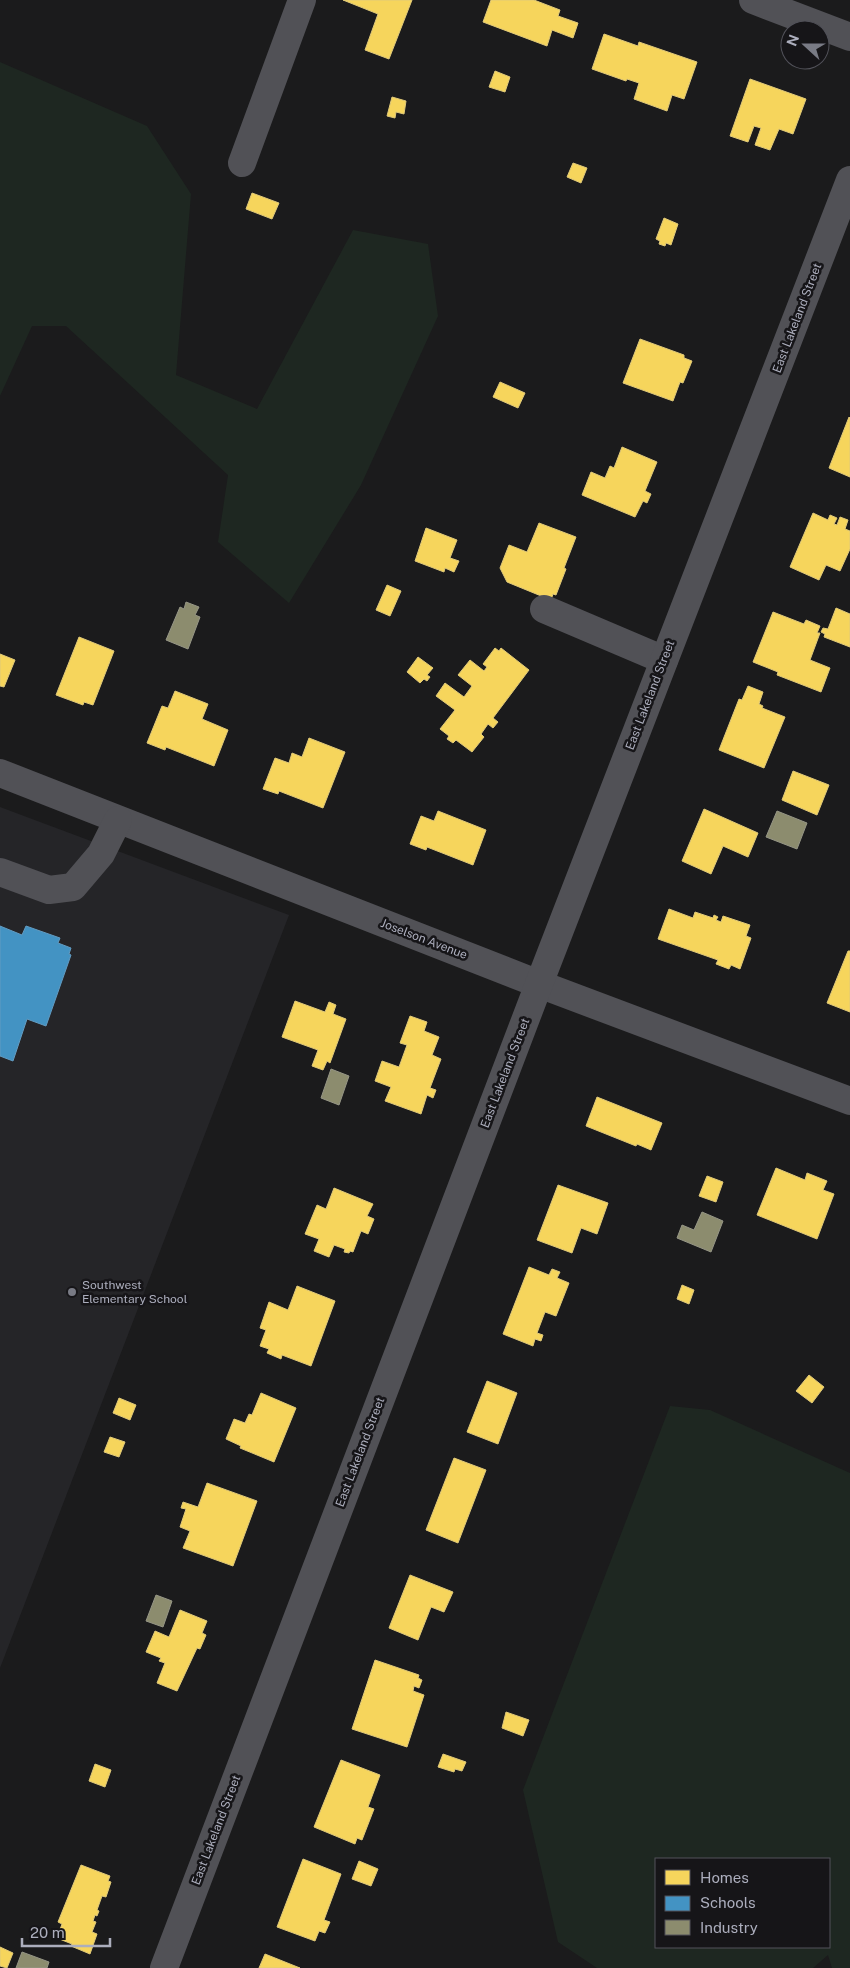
<svg xmlns="http://www.w3.org/2000/svg" width="850" height="1968" font-family="'Public Sans',sans-serif">
<style>
.built{fill:#252528}
.green{fill:#1e2721;fill-rule:evenodd}
.homes{fill:#f6d55c;stroke:#e0c979}
.schools{fill:#4393c3;stroke:#629bc1}
.industry{fill:#8c8c6e;stroke:#969686}
.lines{fill:none;stroke-linecap:round;stroke-linejoin:round}
.minor{stroke:#515156;stroke-width:28}
.poi-dot{fill:#797b85;stroke:#161518;stroke-width:2}
.labels{text-anchor:middle;stroke-width:5;stroke-linejoin:round;paint-order:stroke}
.street-label{font-size:12px;fill:#acaebd;stroke:#161518}
.poi-label{font-size:12px;fill:#acaebd;stroke:#161518;text-anchor:start}
</style>
<rect width="100%" height="100%" fill="#1b1b1c"/>
<path class="built" d="M0,807L289,915L0,1668Z"/>
<g class="green">
<path d="M0,62L147,126L191,194L176,375L257,409L353,230L428,244L438,316L361,485L289,603L218,542L228,475L66,326H32L0,396Z"/>
<path d="M670,1406L710,1410L850,1473V1968H832L828,1955L813,1968H597L558,1942L523,1790ZM656,1859H829V1947H656Z"/>
</g>
<g class="homes">
<path d="M343,0H412L389,59L365,50L378,14Z"/>
<path d="M491,0H534L560,10L558,16L578,23L573,38L552,30L547,46L483,22Z"/>
<path d="M604,34L638,46L639,42L697,62L684,99L672,95L667,111L634,99L639,83L627,79L626,81L592,69Z"/>
<path d="M495,71L510,77L505,92L489,87Z"/>
<path d="M750,79L806,99L793,134L779,129L770,150L755,145L761,128L754,126L748,142L730,136Z"/>
<path d="M392,97L406,101L404,114L396,112L395,118L387,116Z"/>
<path d="M573,163L587,168L581,183L567,177Z"/>
<path d="M252,193L279,203L272,219L246,209Z"/>
<path d="M664,218L678,224L671,245L666,243L665,246L659,244L660,241L656,239Z"/>
<path d="M640,339L684,355V358L692,361L683,383L680,382L673,401L623,383Z"/>
<path d="M500,382L525,393L518,408L493,397Z"/>
<path d="M849,417L850,418V477L829,468Z"/>
<path d="M622,447L657,462L645,491L651,494L647,503L643,501L635,517L582,495L591,472L605,478L610,466L614,468Z"/>
<path d="M813,513L828,520L830,515L837,518L834,524L837,525L840,517L848,520L845,529L850,531V549L840,571L826,565L819,580L790,567Z"/>
<path d="M539,523L576,537L564,568L566,569L556,595L553,594L551,600L507,582L500,568L509,545L527,552Z"/>
<path d="M426,528L457,540L450,558L459,561L454,572L445,568L444,572L415,561Z"/>
<path d="M387,585L401,591L390,616L376,610Z"/>
<path d="M836,608L850,614V647L824,637L825,634L821,632L823,628L828,629Z"/>
<path d="M773,612L804,624L806,620L820,626L817,633H820L810,660L830,668L821,692L777,675L778,672L753,662Z"/>
<path d="M79,637L114,651L93,705L84,702L83,705L56,695Z"/>
<path d="M495,648L499,651L501,648L529,670L493,718L498,722L493,728L488,724L481,734L484,737L472,752L456,740L453,743L447,739L449,736L440,729L455,710L436,696L445,683L464,697L472,686L458,675L470,660L484,671L487,667L483,664Z"/>
<path d="M0,654L15,660L4,687L0,686Z"/>
<path d="M418,657L433,668L427,675L430,677L427,681L424,679L420,683L407,672Z"/>
<path d="M748,686L763,692L759,704L763,706L762,708L785,717L764,768L719,750L739,699L742,700Z"/>
<path d="M175,691L208,704L202,719L228,730L214,766L166,747L165,750L147,743L162,706L168,708Z"/>
<path d="M309,738L345,752L323,808L279,791L278,794L263,789L275,758L289,763L292,753L302,757Z"/>
<path d="M793,771L829,785L817,815L782,800Z"/>
<path d="M704,809L758,833L748,857L723,846L711,874L682,861Z"/>
<path d="M438,811L486,830L473,865L427,847L426,850L410,844L421,816L434,821Z"/>
<path d="M669,909L693,918L695,912L713,918L714,915L718,917L716,920L721,922L723,916L750,925L746,936L751,938L740,969L731,965L729,969L716,964L718,960L658,939Z"/>
<path d="M848,951H850V1012L827,1003Z"/>
<path d="M295,1001L325,1012L329,1002L336,1005L333,1014L346,1019L330,1063L327,1061L323,1070L312,1066L318,1050L282,1037Z"/>
<path d="M410,1016L427,1022L424,1031L439,1037L432,1055L441,1059L430,1088L436,1090L433,1098L427,1095L421,1114L385,1101L391,1087L375,1081L382,1061L399,1067L407,1045L400,1043Z"/>
<path d="M597,1097L662,1123L651,1150L637,1144L636,1146L586,1126Z"/>
<path d="M776,1168L805,1180L807,1173L827,1181L823,1190L834,1194L817,1239L757,1215Z"/>
<path d="M707,1176L723,1182L716,1202L699,1196Z"/>
<path d="M558,1185L608,1203L597,1234L581,1228L572,1253L537,1240Z"/>
<path d="M334,1188L373,1204L367,1216L374,1219L368,1234L361,1231L353,1252L350,1251L349,1253L344,1252L345,1249L334,1245L329,1257L314,1251L319,1239L305,1234L317,1205L326,1209Z"/>
<path d="M529,1267L549,1275L552,1269L560,1272L557,1278L569,1283L556,1316L545,1312L537,1333L543,1335L541,1341L535,1339L533,1346L503,1334Z"/>
<path d="M682,1285L694,1290L689,1304L677,1299Z"/>
<path d="M297,1286L335,1301L311,1366L282,1355L281,1359L267,1353L269,1349L260,1346L266,1330L260,1328L269,1302L288,1310Z"/>
<path d="M809,1375L824,1387L812,1403L796,1391Z"/>
<path d="M487,1381L517,1393L498,1444L467,1432Z"/>
<path d="M261,1393L296,1408L274,1462L240,1448L241,1446L226,1439L234,1419L245,1423L249,1414L252,1415Z"/>
<path d="M119,1398L136,1405L130,1420L113,1413Z"/>
<path d="M110,1437L125,1442L119,1457L104,1452Z"/>
<path d="M454,1458L486,1470L458,1543L426,1530Z"/>
<path d="M207,1483L257,1501L233,1566L183,1548L190,1531L180,1527L186,1509L181,1508L183,1502L198,1507Z"/>
<path d="M410,1575L453,1592L444,1612L431,1607L418,1640L389,1628Z"/>
<path d="M180,1610L207,1621L202,1633L206,1635L200,1649L197,1648L177,1691L157,1683L165,1663L159,1661L161,1658L146,1652L155,1631L169,1637Z"/>
<path d="M375,1660L419,1675L418,1678L422,1680L419,1688L414,1686L413,1691L424,1695L407,1747L352,1729Z"/>
<path d="M506,1712L529,1720L523,1736L502,1728Z"/>
<path d="M443,1754L466,1762L462,1771L455,1769L454,1772L438,1767Z"/>
<path d="M341,1760L380,1775L368,1807L374,1809L362,1840L357,1838L355,1844L314,1827Z"/>
<path d="M95,1764L111,1770L105,1787L89,1781Z"/>
<path d="M303,1859L341,1874L324,1920L330,1922L325,1933L319,1931L315,1941L277,1927Z"/>
<path d="M359,1861L378,1869L371,1886L352,1879Z"/>
<path d="M81,1865L110,1876L108,1881L111,1882L106,1897L102,1896L97,1910L99,1911L97,1916L95,1915L93,1921L96,1922L92,1932L97,1934L90,1954L71,1946L72,1944L57,1938L62,1924L58,1922Z"/>
<path d="M0,1947L13,1953L7,1968L0,1966Z"/>
<path d="M265,1954L300,1968H259Z"/>
</g>
<path class="schools" d="M0,926L22,935L26,926L60,938L58,943L71,948L69,954L71,955L46,1026L27,1019L13,1061L0,1056Z"/>
<g class="industry">
<path d="M186,602L199,607L195,615L200,617L188,649L166,640L180,607L184,609Z"/>
<path d="M777,811L807,823L797,849L766,837Z"/>
<path d="M331,1069L349,1076L339,1105L321,1098Z"/>
<path d="M702,1212L723,1221L711,1252L677,1238L682,1225L694,1230Z"/>
<path d="M156,1595L172,1601L163,1627L146,1621Z"/>
<path d="M22,1952L49,1962L47,1968H16Z"/>
</g>
<g class="lines">
<g class="minor">
<path d="M753,0L850,37"/>
<path d="M242,163L302,0"/>
<path d="M544,609L664,660"/>
<path d="M0,773L539,984L850,1101"/>
<path d="M0,872L49,890L73,887L101,854L118,820"/>
<path d="M164,1968L539,984L850,180"/>
</g>
</g>
<circle class="poi-dot" cx="72" cy="1292" r="5"/>
<g class="labels">
<g class="street-label">
<text transform="translate(797 318) rotate(-69)" y="4">East Lakeland Street</text>
<text transform="translate(650 695) rotate(-69)" y="4">East Lakeland Street</text>
<text transform="translate(424 939) rotate(21)" y="4">Joselson Avenue</text>
<text transform="translate(505 1073) rotate(-69)" y="4">East Lakeland Street</text>
<text transform="translate(360 1452) rotate(-69)" y="4">East Lakeland Street</text>
<text transform="translate(216 1830) rotate(-69)" y="4">East Lakeland Street</text>
</g>
<g class="poi-label">
<text x="82" y="1289">Southwest<tspan x="82" dy="14">Elementary School</tspan></text>
</g>
</g>
<rect x="655" y="1858" width="175" height="90" fill="#161518" stroke="#52525a"/>
<rect x="665" y="1870" width="25" height="15" fill="#f6d55c" stroke="#52525a"/>
<text x="700" y="1883" font-size="15" fill="#acaebd">Homes</text>
<rect x="665" y="1896" width="25" height="15" fill="#4393c3" stroke="#52525a"/>
<text x="700" y="1908" font-size="15" fill="#acaebd">Schools</text>
<rect x="665" y="1920" width="25" height="15" fill="#8c8c6e" stroke="#52525a"/>
<text x="700" y="1933" font-size="15" fill="#acaebd">Industry</text>
<g transform="translate(805 45) rotate(291)"><circle r="24" fill="#161518" stroke="#52525a"/>
<path d="M0-4L9 19L0 12L-9 19Z" fill="#797b85"/>
<text y="-8" font-size="14" font-weight="bold" text-anchor="middle" fill="#acaebd">N</text>
</g>
<path d="M22 1938v8h88v-8" fill="none" stroke="#acaebd" stroke-width="2.5"/>
<text x="30" y="1938" font-size="15" fill="#acaebd" stroke="#161518" stroke-width="4" paint-order="stroke">20 m</text>
</svg>
